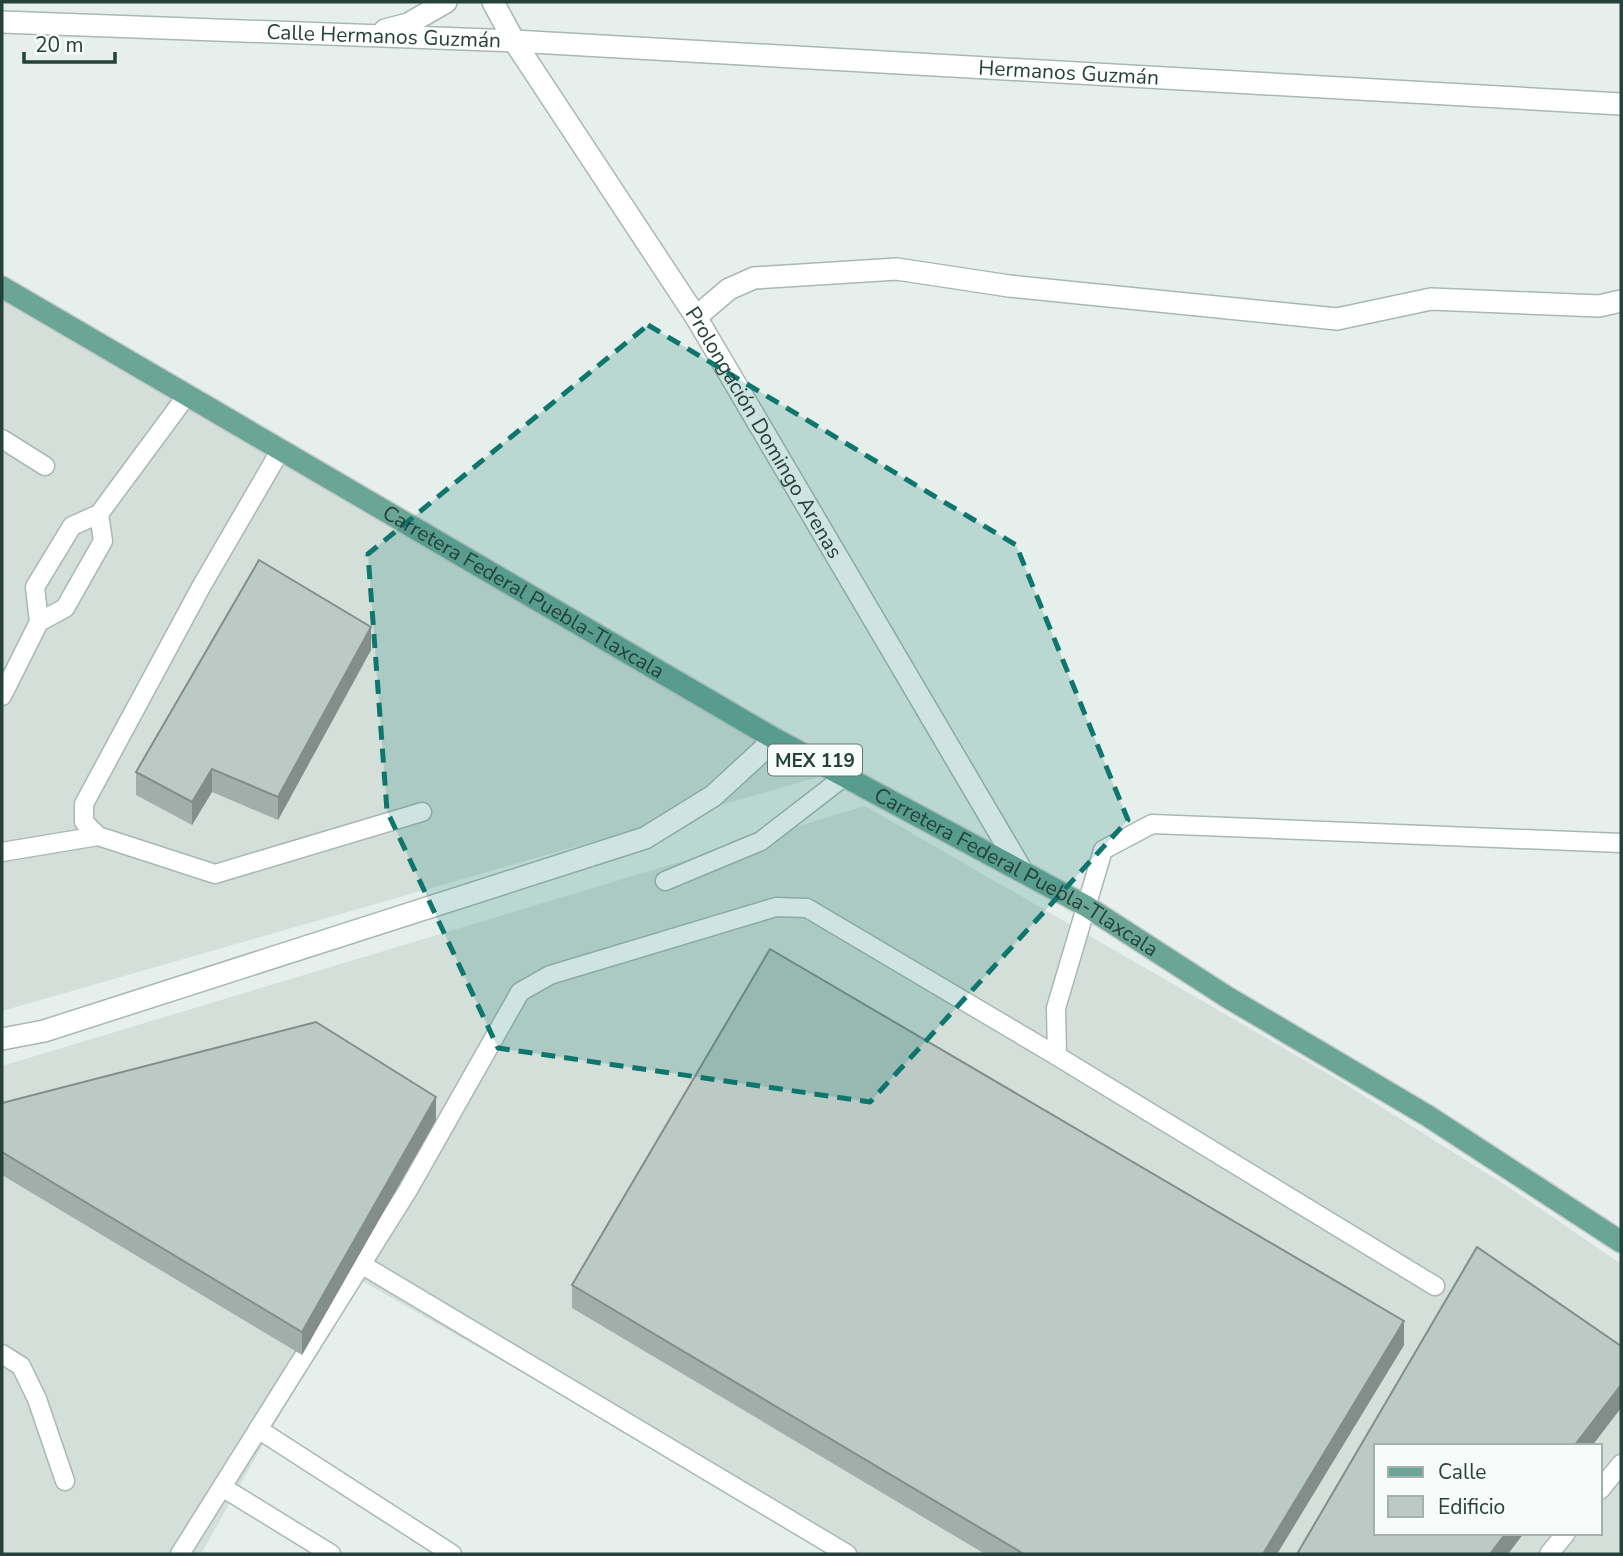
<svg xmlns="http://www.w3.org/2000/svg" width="1623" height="1556" font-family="'Nunito Sans',sans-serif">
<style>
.built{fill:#d4dfda;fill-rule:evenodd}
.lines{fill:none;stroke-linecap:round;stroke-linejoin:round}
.service-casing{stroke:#a8b8b2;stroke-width:21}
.minor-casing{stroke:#a8b8b2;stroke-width:24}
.primary-casing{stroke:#c2cac8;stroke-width:24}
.service{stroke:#fff;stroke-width:18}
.minor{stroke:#fff;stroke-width:21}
.primary{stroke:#6aa596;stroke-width:21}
.wall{fill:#a1aea9}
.shaded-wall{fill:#838d89}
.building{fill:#bbcac4;stroke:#838d89;stroke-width:2}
.marked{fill:#0f766e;fill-opacity:0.2;stroke:#0f766e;stroke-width:5;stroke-dasharray:14 9;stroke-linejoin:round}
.labels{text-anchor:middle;stroke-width:5;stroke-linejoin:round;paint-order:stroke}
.shield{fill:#f7fbf9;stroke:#637a73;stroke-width:2}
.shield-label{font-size:19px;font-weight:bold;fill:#24423a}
.street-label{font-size:21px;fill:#24423a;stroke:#f7fbf9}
</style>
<rect width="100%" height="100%" fill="#e6efeb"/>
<g class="built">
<path d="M2,300L257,447L819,777L2,1011Z"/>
<path d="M865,806L1332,1076L1510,1188L1621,1264V1554H839L357,1278L201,1554H2V1066ZM1376,1446H1600V1533H1376Z"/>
</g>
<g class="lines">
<g class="service-casing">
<g id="service">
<path d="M2,439L45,466"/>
<path d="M280,451L201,587L84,804V822L98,836L215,874L422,812"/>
<path d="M39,622L65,608L103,541L99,514"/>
<path d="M2,696L39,622L35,587L72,526L99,514L187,395"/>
<path d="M2,852L98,836"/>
<path d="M665,881L761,841L845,776"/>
<path d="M361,1264L847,1554"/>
<path d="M1435,1286L1057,1056L1056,1008L1103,850L1152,824L1621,843"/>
<path d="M2,1354L21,1366L37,1399L65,1481"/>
<path d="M258,1429L452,1554"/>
<path d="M222,1487L331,1554"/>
<path d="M1600,1490L1621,1464"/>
<path d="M180,1554L408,1190L520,992L550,975L776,907L807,908L1057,1056"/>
<path d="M1549,1554L1566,1533"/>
</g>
</g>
<g class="minor-casing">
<g id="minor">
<path id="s1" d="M493,2L514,41L696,317L1022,871"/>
<path id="s2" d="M2,22L514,41L1621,104"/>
<path d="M385,30L408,24L446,2"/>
<path d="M696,317L729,289L754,278L897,269L1009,286L1337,319L1431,299L1599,306L1621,301"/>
<path d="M2,1039L44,1031L645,838L713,796L775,739"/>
</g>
</g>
<g class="primary-casing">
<g id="primary">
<path id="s3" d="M2,287L775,739L1086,906L1227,997L1428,1116L1621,1242"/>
</g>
</g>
<use href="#service" class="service"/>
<use href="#minor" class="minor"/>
<use href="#primary" class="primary"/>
</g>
<g class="wall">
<path d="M371,650L278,820L212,792L192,825L136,795V772Z"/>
<path d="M2,1103L436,1120L302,1355L2,1175Z"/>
<path d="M572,1285L1404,1345L1277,1554H985L572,1308Z"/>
</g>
<g class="shaded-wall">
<path d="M371,627V650L278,820V797Z"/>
<path d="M212,769V792L192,825V802Z"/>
<path d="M436,1097V1120L302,1355V1332Z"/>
<path d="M1404,1321V1345L1277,1554H1263Z"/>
<path d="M1621,1385V1408L1592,1446H1574Z"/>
<path d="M1506,1533H1524L1508,1554H1490Z"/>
</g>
<g class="building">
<path d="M259,560L371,627L278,797L212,769L192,802L136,772Z"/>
<path d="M770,949L1404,1321L1263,1554H1024L572,1285Z"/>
<path d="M316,1022L436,1097L302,1332L2,1152V1103Z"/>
<path d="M1477,1247L1621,1346V1385L1574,1446H1376V1533H1506L1490,1554H1297Z"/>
</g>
<path class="marked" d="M648,325L1016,545L1128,820L870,1102L498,1048L387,811L368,554Z"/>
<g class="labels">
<rect class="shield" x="768" y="744.5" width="94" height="31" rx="5"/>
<g class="shield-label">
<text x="815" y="767">MEX 119</text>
</g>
<g class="street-label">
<text dy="7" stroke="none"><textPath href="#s2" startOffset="382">Calle Hermanos Guzmán</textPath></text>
<text dy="7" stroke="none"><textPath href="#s2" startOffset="1068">Hermanos Guzmán</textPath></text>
<text dy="7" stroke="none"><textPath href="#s1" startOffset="509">Prolongación Domingo Arenas</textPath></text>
<text dy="7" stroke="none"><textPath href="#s3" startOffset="604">Carretera Federal Puebla-Tlaxcala</textPath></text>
<text dy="7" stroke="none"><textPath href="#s3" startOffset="1171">Carretera Federal Puebla-Tlaxcala</textPath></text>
</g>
</g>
<rect width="1623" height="1556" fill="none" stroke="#24423a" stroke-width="7"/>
<rect x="1374" y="1444" width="228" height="91" fill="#f7fbf9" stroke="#a3b1ad" stroke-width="2"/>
<rect x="1388" y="1467" width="35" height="10" fill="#6aa596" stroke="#a3b1ad" stroke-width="2"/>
<text x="1438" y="1479" font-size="21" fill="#24423a">Calle</text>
<rect x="1388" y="1496" width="35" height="21" fill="#bbcac4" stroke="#a3b1ad" stroke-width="2"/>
<text x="1438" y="1514" font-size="21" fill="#24423a">Edificio</text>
<path d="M24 52v10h91v-10" fill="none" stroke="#24423a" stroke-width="3.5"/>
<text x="35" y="52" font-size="21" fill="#24423a" stroke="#f7fbf9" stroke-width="5" paint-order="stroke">20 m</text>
</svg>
